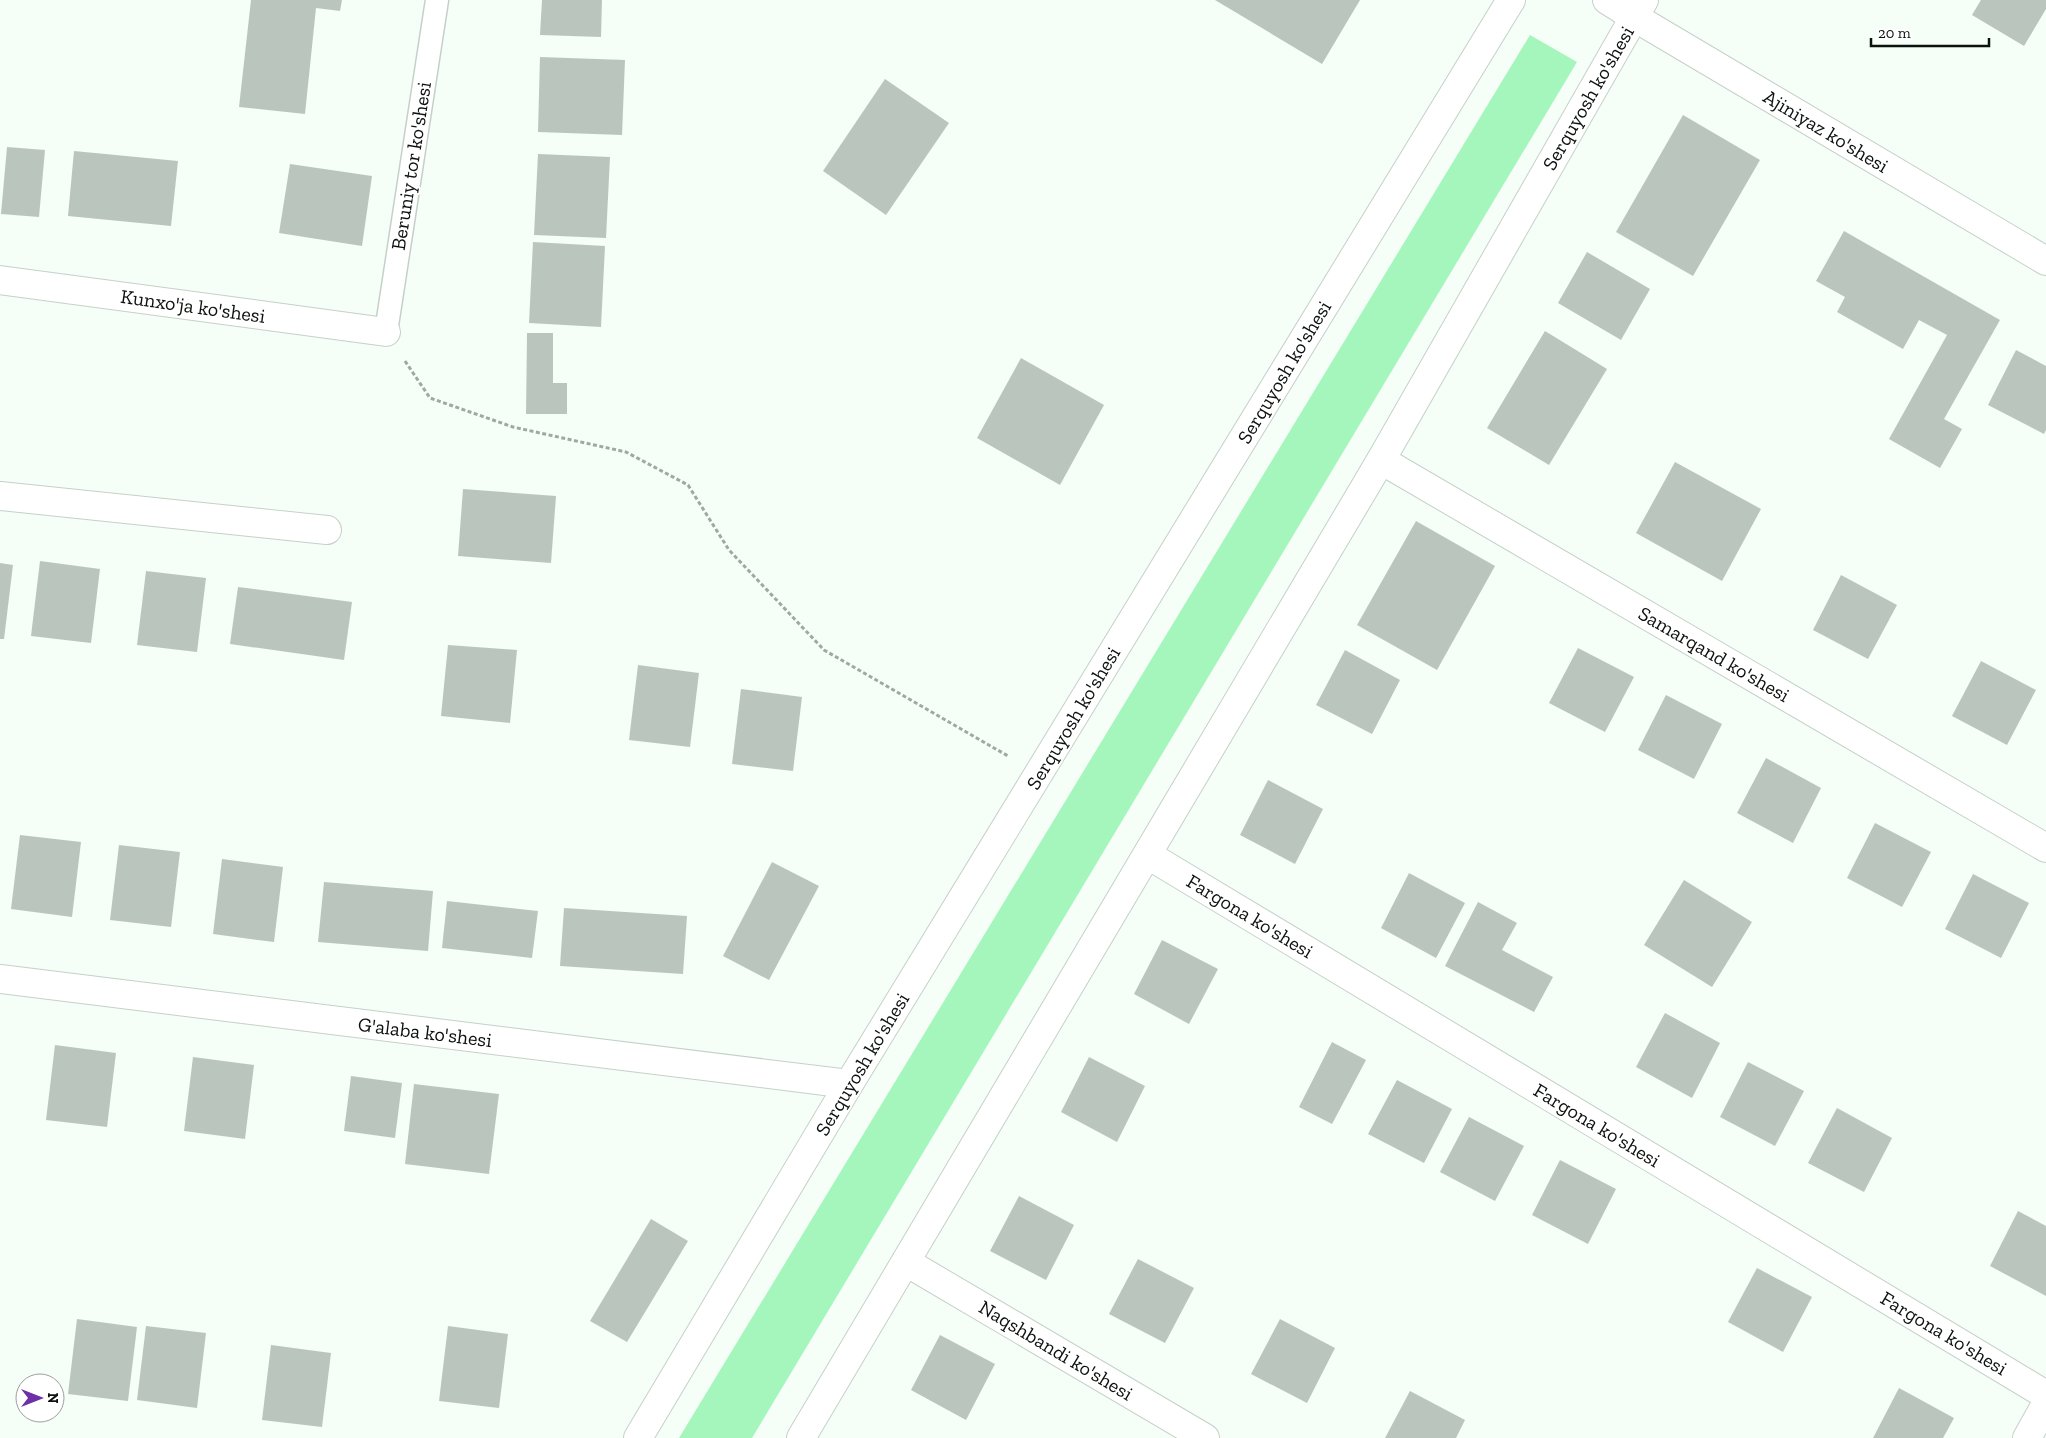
<svg xmlns="http://www.w3.org/2000/svg" width="2046" height="1438" font-family="'Zilla Slab',serif">
<style>
.green{fill:#a5f6bc}
.building{fill:#bac6bd}
.lines{fill:none;stroke-linecap:round;stroke-linejoin:round}
.service-casing{stroke:#c5d1c8;stroke-width:25}
.minor-casing{stroke:#c5d1c8;stroke-width:30}
.tertiary-casing{stroke:#c5d1c8;stroke-width:30}
.path{stroke:#a1a8a3;stroke-width:3;stroke-dasharray:4 2.5;stroke-linecap:butt}
.service{stroke:#fff;stroke-width:22}
.minor{stroke:#fff;stroke-width:28}
.tertiary{stroke:#fff;stroke-width:28}
.labels{text-anchor:middle;stroke-width:4;stroke-linejoin:round;paint-order:stroke}
.street-label{font-size:20px;fill:#0d110e;stroke:#fff}
</style>
<rect width="100%" height="100%" fill="#f5fef7"/>
<path class="green" d="M1530,35L1577,62L752,1438H679Z"/>
<g class="building">
<path d="M251,0H342L340,11L316,8L305,114L239,107Z"/>
<path d="M542,0H602L601,37L540,35Z"/>
<path d="M1215,0H1360L1322,64Z"/>
<path d="M1981,0H2046V9L2024,46L1972,15Z"/>
<path d="M540,57L625,60L622,135L538,132Z"/>
<path d="M885,79L949,123L886,215L823,171Z"/>
<path d="M1683,115L1760,160L1693,276L1616,232Z"/>
<path d="M7,147L45,150L39,217L1,214Z"/>
<path d="M74,151L178,161L171,226L68,216Z"/>
<path d="M538,154L610,157L606,238L534,235Z"/>
<path d="M290,164L372,176L362,246L279,233Z"/>
<path d="M1844,231L2000,320L1944,419L1962,429L1940,468L1889,439L1947,335L1919,320L1903,349L1837,312L1845,297L1816,281Z"/>
<path d="M533,242L605,246L601,327L529,323Z"/>
<path d="M1587,252L1650,289L1621,340L1558,303Z"/>
<path d="M1545,331L1607,369L1549,465L1487,428Z"/>
<path d="M527,333H553V383H567V414H526Z"/>
<path d="M2016,350L2046,366V430L2044,434L1988,405Z"/>
<path d="M1021,358L1104,405L1060,485L977,438Z"/>
<path d="M1675,462L1761,509L1722,581L1636,533Z"/>
<path d="M463,489L556,496L551,563L458,556Z"/>
<path d="M1416,521L1495,566L1437,670L1357,625Z"/>
<path d="M40,561L100,569L91,643L31,636Z"/>
<path d="M0,563L13,565L4,639H0Z"/>
<path d="M146,571L206,578L197,652L137,645Z"/>
<path d="M1841,575L1897,605L1868,659L1813,630Z"/>
<path d="M238,587L352,602L344,660L230,644Z"/>
<path d="M448,645L517,650L510,723L441,716Z"/>
<path d="M1578,648L1634,677L1605,732L1549,703Z"/>
<path d="M1345,650L1400,680L1372,734L1316,705Z"/>
<path d="M1981,661L2036,690L2007,745L1952,716Z"/>
<path d="M638,665L699,673L690,747L629,740Z"/>
<path d="M741,689L802,697L793,771L732,764Z"/>
<path d="M1666,695L1722,724L1694,779L1638,750Z"/>
<path d="M1766,758L1821,788L1793,843L1737,813Z"/>
<path d="M1268,780L1323,809L1295,864L1240,835Z"/>
<path d="M1875,823L1931,852L1902,907L1847,878Z"/>
<path d="M20,835L81,842L72,917L11,909Z"/>
<path d="M119,845L180,852L171,927L110,920Z"/>
<path d="M222,859L283,867L274,942L213,934Z"/>
<path d="M772,862L819,886L769,980L723,956Z"/>
<path d="M1409,873L1465,903L1436,958L1381,928Z"/>
<path d="M1973,874L2029,903L2001,958L1945,929Z"/>
<path d="M1684,880L1752,922L1712,987L1644,945Z"/>
<path d="M324,882L433,891L428,951L318,942Z"/>
<path d="M447,901L538,911L532,958L442,948Z"/>
<path d="M1478,902L1517,923L1502,950L1553,977L1534,1012L1445,966Z"/>
<path d="M564,908L687,916L683,974L560,966Z"/>
<path d="M1162,940L1218,969L1189,1024L1134,994Z"/>
<path d="M1665,1013L1720,1043L1692,1098L1636,1067Z"/>
<path d="M1332,1042L1366,1060L1332,1124L1299,1107Z"/>
<path d="M55,1045L116,1053L107,1127L46,1120Z"/>
<path d="M193,1057L254,1065L245,1139L184,1131Z"/>
<path d="M1089,1057L1145,1086L1117,1142L1061,1112Z"/>
<path d="M1748,1062L1804,1091L1775,1146L1720,1117Z"/>
<path d="M351,1076L402,1083L395,1138L344,1131Z"/>
<path d="M1397,1080L1452,1109L1424,1163L1368,1134Z"/>
<path d="M414,1084L499,1094L489,1174L405,1164Z"/>
<path d="M1837,1108L1892,1138L1864,1192L1808,1163Z"/>
<path d="M1469,1117L1524,1146L1495,1201L1440,1172Z"/>
<path d="M1560,1160L1616,1189L1588,1244L1532,1215Z"/>
<path d="M1019,1196L1074,1225L1046,1280L990,1251Z"/>
<path d="M2018,1211L2046,1226V1296L1990,1266Z"/>
<path d="M651,1219L688,1241L627,1342L590,1321Z"/>
<path d="M1138,1259L1194,1288L1165,1343L1109,1314Z"/>
<path d="M1757,1268L1812,1297L1783,1352L1728,1322Z"/>
<path d="M77,1319L137,1327L128,1401L68,1394Z"/>
<path d="M1280,1319L1335,1348L1307,1403L1251,1374Z"/>
<path d="M146,1326L206,1333L197,1408L137,1400Z"/>
<path d="M448,1326L508,1334L499,1408L439,1401Z"/>
<path d="M940,1335L995,1364L966,1420L911,1390Z"/>
<path d="M271,1345L331,1353L322,1427L262,1420Z"/>
<path d="M1899,1388L1954,1418L1943,1438H1873Z"/>
<path d="M1410,1391L1465,1420L1456,1438H1385Z"/>
</g>
<g class="lines">
<g class="service-casing">
<path id="service" d="M386,332L437,0"/>
</g>
<g class="minor-casing">
<g id="minor">
<path d="M1634,17L2046,261"/>
<path d="M0,280L386,332"/>
<path d="M1381,460L2046,848"/>
<path d="M0,496L327,530"/>
<path d="M1148,855L2046,1395"/>
<path d="M0,979L849,1084"/>
<path d="M906,1262L1205,1438"/>
<path d="M2027,1438L2046,1404"/>
</g>
</g>
<g class="tertiary-casing">
<g id="tertiary">
<path d="M1607,0L1634,17"/>
<path d="M638,1438L849,1084L1511,0"/>
<path d="M801,1438L1381,460L1644,0"/>
</g>
</g>
<path class="path" d="M405,361L430,398L513,427L626,452L688,485L729,550L824,650L1008,756"/>
<use href="#service" class="service"/>
<use href="#minor" class="minor"/>
<use href="#tertiary" class="tertiary"/>
</g>
<g class="labels">
<g class="street-label">
<text transform="translate(1588 98) rotate(-60)" y="7">Serquyosh ko'shesi</text>
<text transform="translate(1826 131) rotate(31)" y="7">Ajiniyaz ko'shesi</text>
<text transform="translate(411 166) rotate(-81)" y="7">Beruniy tor ko'shesi</text>
<text transform="translate(193 306) rotate(8)" y="7">Kunxo'ja ko'shesi</text>
<text transform="translate(1284 372) rotate(-59)" y="7">Serquyosh ko'shesi</text>
<text transform="translate(1714 654) rotate(30)" y="7">Samarqand ko'shesi</text>
<text transform="translate(1073 718) rotate(-59)" y="7">Serquyosh ko'shesi</text>
<text transform="translate(1250 916) rotate(31)" y="7">Fargona ko'shesi</text>
<text transform="translate(425 1032) rotate(7)" y="7">G'alaba ko'shesi</text>
<text transform="translate(862 1064) rotate(-59)" y="7">Serquyosh ko'shesi</text>
<text transform="translate(1597 1125) rotate(31)" y="7">Fargona ko'shesi</text>
<text transform="translate(1944 1333) rotate(31)" y="7">Fargona ko'shesi</text>
<text transform="translate(1056 1350) rotate(31)" y="7">Naqshbandi ko'shesi</text>
</g>
</g>
<g transform="translate(40 1398) rotate(90)"><circle r="24" fill="#ffffff" stroke="#9ea09f"/>
<path d="M0-4L9 19L0 12L-9 19Z" fill="#6c31a7"/>
<text y="-8" font-size="14" font-weight="bold" text-anchor="middle" fill="#0d110e">N</text>
</g>
<path d="M1871 38v8h118v-8" fill="none" stroke="#0d110e" stroke-width="2.5"/>
<text x="1878" y="38" font-size="15" fill="#0d110e" stroke="#ffffff" stroke-width="4" paint-order="stroke">20 m</text>
</svg>
